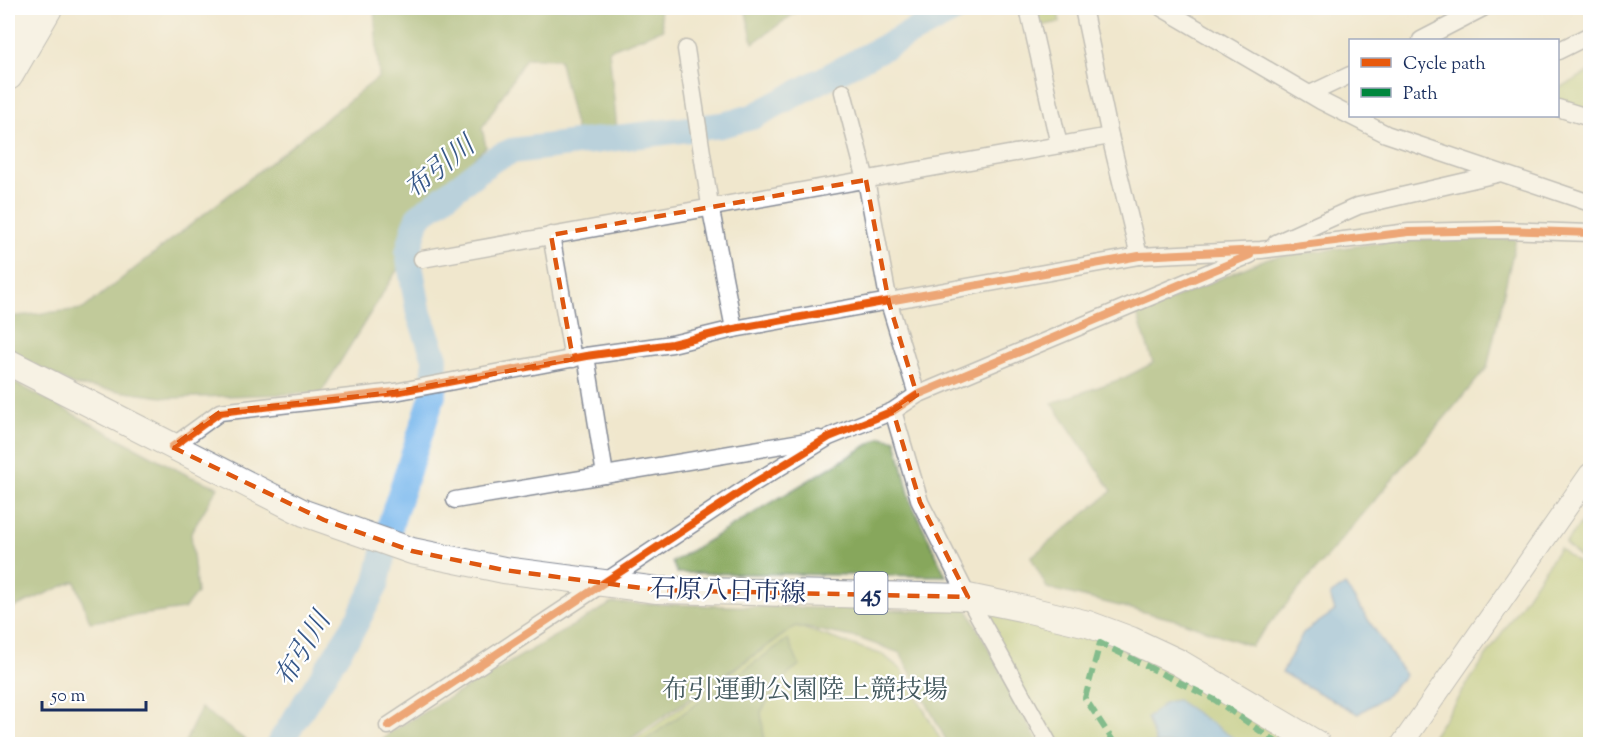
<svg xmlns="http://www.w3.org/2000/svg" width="1598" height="752" font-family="'Sorts Mill Goudy','Noto Serif JP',serif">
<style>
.green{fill:#aac166;stroke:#627862;stroke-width:1.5}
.forest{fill:#87a75b;stroke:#516b5c;stroke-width:1.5}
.water{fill:#78b7ec;stroke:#4a73a5;stroke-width:1.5}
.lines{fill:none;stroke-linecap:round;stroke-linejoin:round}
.river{stroke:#78b7ec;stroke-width:26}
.minor-casing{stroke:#868b96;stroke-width:19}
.tertiary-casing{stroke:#868b96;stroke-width:23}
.primary-casing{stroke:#868b96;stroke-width:28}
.motorway-casing{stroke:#868b96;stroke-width:32}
.minor{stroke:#fff;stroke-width:16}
.tertiary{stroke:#fff;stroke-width:21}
.primary{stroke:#fff;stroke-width:26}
.motorway{stroke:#fff;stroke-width:30}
.quiet{stroke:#00873e;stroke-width:6;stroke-dasharray:12 6;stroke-linecap:butt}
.cycleway-casing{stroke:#fff;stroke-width:11}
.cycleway{stroke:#e8590c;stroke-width:8}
.marked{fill:none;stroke:#de5710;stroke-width:4.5;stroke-dasharray:12 8;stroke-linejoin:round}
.labels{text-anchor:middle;stroke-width:4.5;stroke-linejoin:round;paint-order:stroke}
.shield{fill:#fff;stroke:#5f6d8e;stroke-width:1.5}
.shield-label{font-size:24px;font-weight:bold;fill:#1b2f5e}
.street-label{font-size:26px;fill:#1b2f5e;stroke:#fff}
.park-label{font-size:26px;fill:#465b60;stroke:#fff}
.water-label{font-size:27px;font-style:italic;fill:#375889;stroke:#fff}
</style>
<rect width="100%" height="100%" fill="#fff"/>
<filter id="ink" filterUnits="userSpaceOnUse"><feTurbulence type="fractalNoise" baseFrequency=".0167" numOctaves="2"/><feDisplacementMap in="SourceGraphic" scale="12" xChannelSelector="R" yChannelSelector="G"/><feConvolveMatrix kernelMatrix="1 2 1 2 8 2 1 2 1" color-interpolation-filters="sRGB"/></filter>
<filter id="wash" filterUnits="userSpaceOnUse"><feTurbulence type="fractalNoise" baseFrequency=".008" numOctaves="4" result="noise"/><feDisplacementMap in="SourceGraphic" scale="24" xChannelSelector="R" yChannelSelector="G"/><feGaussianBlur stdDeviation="1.35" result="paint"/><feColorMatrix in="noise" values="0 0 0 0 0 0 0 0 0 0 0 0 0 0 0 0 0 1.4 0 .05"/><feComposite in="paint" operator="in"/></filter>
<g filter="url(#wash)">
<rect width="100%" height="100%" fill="#f0e7cd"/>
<g class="green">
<path d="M1031,8H1057L1060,22L1035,27Z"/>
<path d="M1590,71V111L1558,101V89Z"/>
<path d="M1590,511V566L1565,544Z"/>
<path d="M1559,548L1590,572V744H1427Z"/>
<path d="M982,611L1083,634L1160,663L1295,744H1043Z"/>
<path d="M796,626L883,655L902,670L943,744H629Z"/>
</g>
<g class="forest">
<path d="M374,8H659L663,29L609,50L617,129L577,134L559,59L526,58L482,128L486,147L404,226L399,267L321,393L170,398L73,385L8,350V317L83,309L379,77Z"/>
<path d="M745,8H802L753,43Z"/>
<path d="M1407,239H1516L1487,368L1251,646L1180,621L1047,588L1031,557L1112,491L1052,403L1124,378L1153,363L1137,314L1268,258Z"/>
<path d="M8,379L189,476L218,487L191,533L197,593L184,609L90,622L75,581L8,610Z"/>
<path d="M881,437L896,440L911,502L946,576L677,573L672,562Z"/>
<path d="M612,603L928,611L966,606L1039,744H948L900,653L858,638L796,626L623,744H378L393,730Z"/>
<path d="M788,639L799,665L778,684L761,712L765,744H640Z"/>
<path d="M201,708L251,744H184Z"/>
</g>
<g class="water">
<path d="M1345,585L1405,675L1386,696L1358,714L1282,673L1303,633L1335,611L1330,595Z"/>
<path d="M1177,700L1242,744H1156L1147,718L1166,702Z"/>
</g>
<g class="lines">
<path class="river" d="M279,744L354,627L376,585L392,519L434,392L435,358L419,314L408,253L418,217L494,159L512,151L721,125L752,117L958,8"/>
</g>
</g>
<g filter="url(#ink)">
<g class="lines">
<g class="minor-casing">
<g id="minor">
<path d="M1028,8L1059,145"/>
<path d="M1083,8L1110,136L1139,256"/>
<path d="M1162,8L1321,101L1386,134L1590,203"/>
<path d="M1421,40L1483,8"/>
<path d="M686,49L710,205L734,329"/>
<path d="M1558,51L1590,35"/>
<path d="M843,92L866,180L889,303L917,395"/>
<path d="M1310,94L1350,75"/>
<path d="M1558,108L1590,118"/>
<path d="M551,235L573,359"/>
<path d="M1276,243L1358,206L1497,174"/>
<path d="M422,259L1110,136"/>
<path d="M586,356L605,475"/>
<path d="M893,411L920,502L968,597L1049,744"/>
<path d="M172,447L220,412L395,392L586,356L672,344L734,329L1139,256L1261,250L1409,232L1501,230L1590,233"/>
<path d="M455,500L819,439"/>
<path d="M388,726L754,483L829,437L893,411L917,395L1250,255"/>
</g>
</g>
<g class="tertiary-casing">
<path id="tertiary" d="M1402,744L1590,474"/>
</g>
<g class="primary-casing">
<path id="primary" d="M8,362L304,513L412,551L504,570L657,590L968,597L1021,608L1088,624L1131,640L1178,662L1317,744"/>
</g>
<g class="motorway-casing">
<g id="motorway">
<path d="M8,28L20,8"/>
<path d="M8,75L47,8"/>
</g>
</g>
<use href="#minor" class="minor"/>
<use href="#tertiary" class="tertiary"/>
<use href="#primary" class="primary"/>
<use href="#motorway" class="motorway"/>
<path class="quiet" d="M1115,744L1085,698L1100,643L1215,700L1279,744"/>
<g class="cycleway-casing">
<g id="cycleway">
<path d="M172,447L220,412L395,392L586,356L672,344L734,329L1139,256L1261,250L1409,232L1501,230L1590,233"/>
<path d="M388,726L754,483L829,437L893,411L917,395L1250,255"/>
</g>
</g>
<use href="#cycleway" class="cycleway"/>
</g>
</g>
<path d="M0 0H1598V752H0ZM866,180L889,303L917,395L893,411L920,502L968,597L657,590L504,570L412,551L324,520L172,447L220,412L395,392L573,359L551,235Z" fill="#f0e7cd" fill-opacity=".55" fill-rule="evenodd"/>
<path class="marked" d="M866,180L889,303L917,395L893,411L920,502L968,597L657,590L504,570L412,551L324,520L172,447L220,412L395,392L573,359L551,235Z"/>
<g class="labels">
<rect class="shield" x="854.5" y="572" width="33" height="42" rx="4.5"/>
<g class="shield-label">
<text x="871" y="601">45</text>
</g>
<g class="street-label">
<text transform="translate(728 590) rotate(2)" y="9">石原八日市線</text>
</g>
<g class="park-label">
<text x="805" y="698">布引運動公園陸上競技場</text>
</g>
<g class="water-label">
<text transform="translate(439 167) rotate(-39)" y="9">布引川</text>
<text transform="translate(302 649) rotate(-59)" y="9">布引川</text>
</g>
</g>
<rect width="1598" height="752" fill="none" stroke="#fff" stroke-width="30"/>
<rect x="1349" y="39" width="210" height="78" fill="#ffffff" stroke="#a4acbf" stroke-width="1.5"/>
<rect x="1361" y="58" width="30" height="9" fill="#e8590c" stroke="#a4acbf" stroke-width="1.5"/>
<text x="1403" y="69" font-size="18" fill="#1b2f5e">Cycle path</text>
<rect x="1361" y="88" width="30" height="9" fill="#00873e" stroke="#a4acbf" stroke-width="1.5"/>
<text x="1403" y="99" font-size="18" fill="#1b2f5e">Path</text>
<path d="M42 701v9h104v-9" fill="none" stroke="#1b2f5e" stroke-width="3"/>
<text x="51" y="701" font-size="18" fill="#1b2f5e" stroke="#ffffff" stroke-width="4.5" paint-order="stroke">50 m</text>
</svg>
